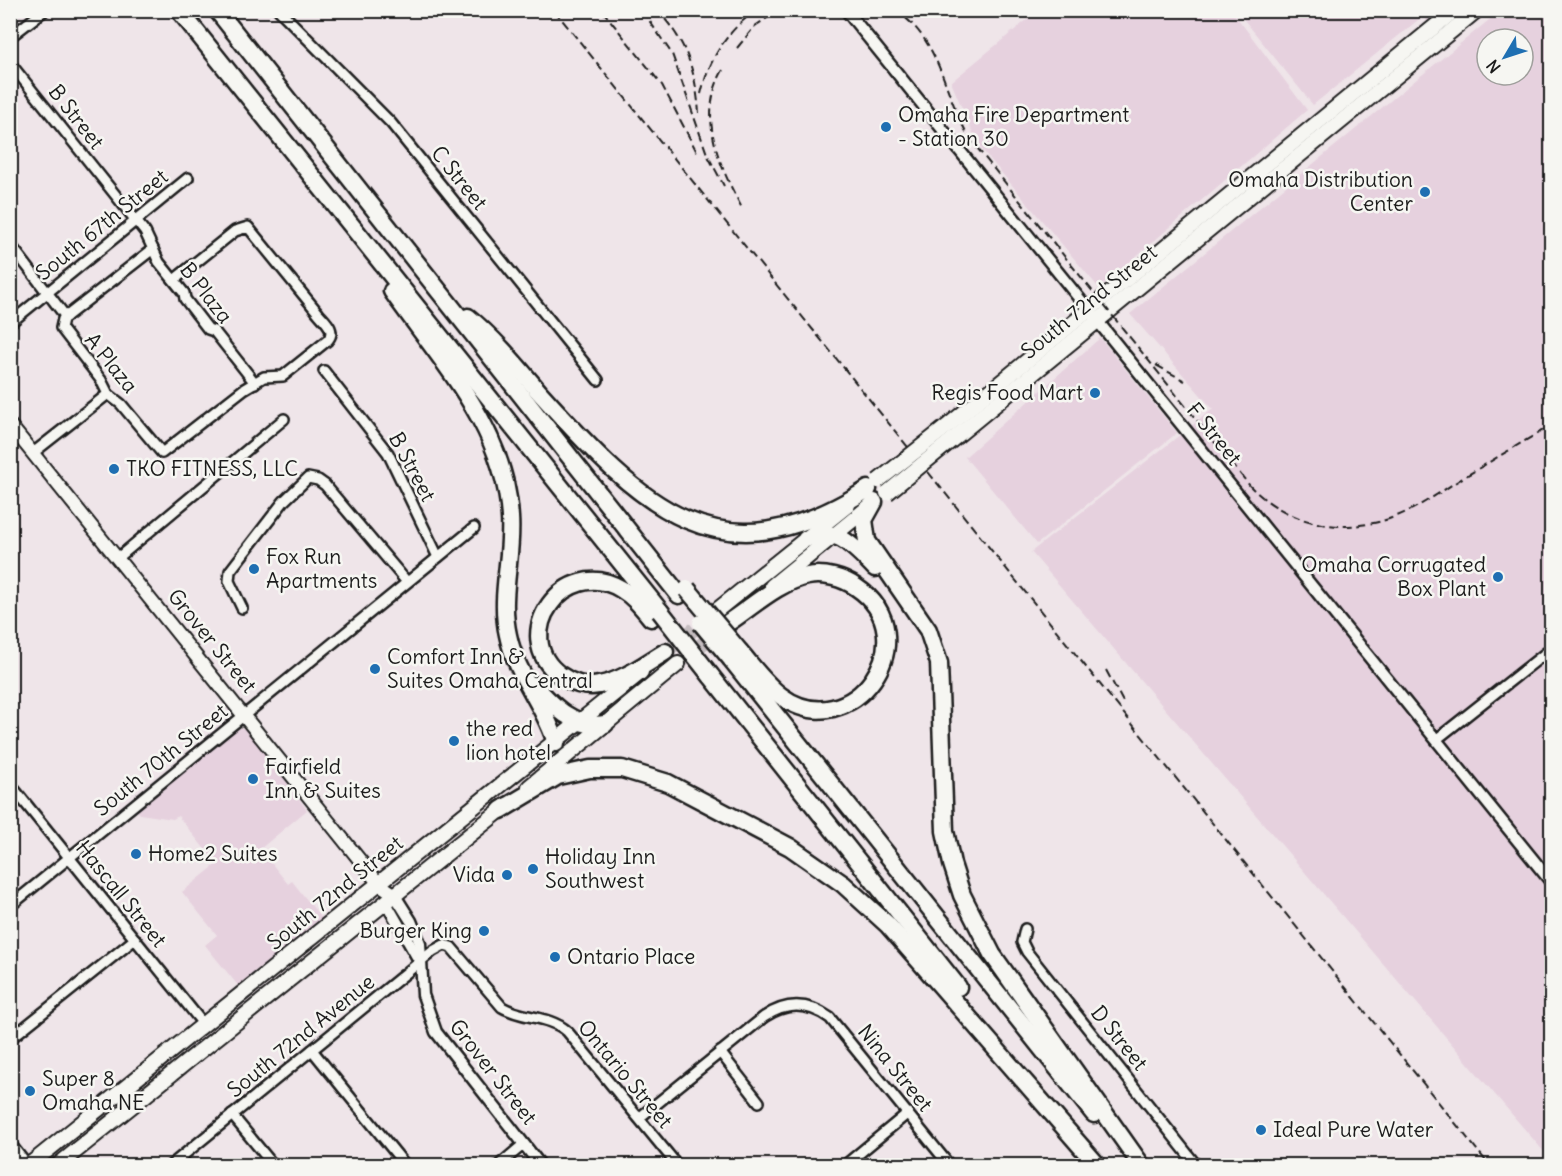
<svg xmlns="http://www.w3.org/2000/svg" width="1562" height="1176" font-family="Delius,sans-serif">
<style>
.built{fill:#e6d1de;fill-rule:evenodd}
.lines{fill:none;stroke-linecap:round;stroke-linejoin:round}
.primary-tunnel{stroke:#c5bdc0;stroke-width:14;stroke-dasharray:14 7;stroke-linecap:butt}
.minor-casing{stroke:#1c1c1c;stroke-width:14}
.tertiary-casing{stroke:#1c1c1c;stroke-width:15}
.secondary-casing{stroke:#1c1c1c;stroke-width:16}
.primary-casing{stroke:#1c1c1c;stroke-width:18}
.motorway-casing{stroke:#1c1c1c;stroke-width:21}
.minor{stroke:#f6f6f2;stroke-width:9}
.tertiary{stroke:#f6f6f2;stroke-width:10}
.secondary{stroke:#f6f6f2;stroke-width:12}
.primary{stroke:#f6f6f2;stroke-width:14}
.motorway{stroke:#f6f6f2;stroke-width:16}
.rail{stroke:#1c1c1c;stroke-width:2;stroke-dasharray:9 4.5;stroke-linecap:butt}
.primary-bridge-casing{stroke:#1c1c1c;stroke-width:18;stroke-linecap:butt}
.motorway-bridge-casing{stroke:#1c1c1c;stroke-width:21;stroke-linecap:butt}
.primary-bridge{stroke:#f6f6f2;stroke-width:14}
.motorway-bridge{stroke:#f6f6f2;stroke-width:16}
.poi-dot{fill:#1f6fb2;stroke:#f6f6f2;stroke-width:2}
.labels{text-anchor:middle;stroke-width:5;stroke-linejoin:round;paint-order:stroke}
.poi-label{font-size:21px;fill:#1c1c1c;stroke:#f6f6f2;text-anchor:start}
.street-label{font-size:21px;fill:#1c1c1c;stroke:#f6f6f2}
</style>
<rect width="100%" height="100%" fill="#efe5e9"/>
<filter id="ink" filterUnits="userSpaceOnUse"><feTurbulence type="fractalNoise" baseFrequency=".0167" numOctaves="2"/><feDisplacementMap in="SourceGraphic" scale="12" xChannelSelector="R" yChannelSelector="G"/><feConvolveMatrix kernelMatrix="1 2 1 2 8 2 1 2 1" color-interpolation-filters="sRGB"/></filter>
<g filter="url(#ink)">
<g class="built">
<path d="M1039,10L1232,11L1307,110L1099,288L978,145L951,82Z"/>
<path d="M1237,11L1238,10L1446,11L1430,24L1423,16L1313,105Z"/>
<path d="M1500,11H1551V1160L1031,552L1213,409L1130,314ZM1487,39H1523V75H1487Z"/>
<path d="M1100,338L1177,433L1037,544L965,457Z"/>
<path d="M246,727L307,810L260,849L288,884L292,881L323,920L240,988L205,945L217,935L182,892L217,864L178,816L173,819L140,814L136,809L239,728Z"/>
</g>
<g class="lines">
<g class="primary-tunnel">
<path d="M667,651L708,618"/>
<path d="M678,664L718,631"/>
</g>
<g class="minor-casing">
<g id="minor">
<path d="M279,10L391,123L598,380"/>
<path d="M10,37L45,10"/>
<path d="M10,63L145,232L159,262L184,293L185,299L208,329L214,331L255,383"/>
<path d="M10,244L66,317"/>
<path d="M153,249L63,319L61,328L101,380L108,394L121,404L162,453L244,389L264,377L283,376L328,340C336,330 326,322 319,314L248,227L235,231L174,280"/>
<path d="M10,323L188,178"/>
<path d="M324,371L388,453L438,557"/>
<path d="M33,453L108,394"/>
<path d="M119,557L284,419"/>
<path d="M242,608L229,581L230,571L284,501L308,478L318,480L325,485L407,582"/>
<path d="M1437,739L1552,648"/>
<path d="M10,784L204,1025"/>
<path d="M10,906L474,528"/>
<path d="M1025,929L1022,942L1027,952L1197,1166"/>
<path d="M10,1039L135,939"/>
<path d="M312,1050L406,1166"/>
<path d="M720,1052L759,1102"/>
<path d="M232,1115L274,1166"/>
<path d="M639,1118L764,1017C786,1002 808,1002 830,1018L950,1166"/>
<path d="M170,1166L433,951L444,945L451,947L502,1007C522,1019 548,1015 567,1031L678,1166"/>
<path d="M498,1166L524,1144"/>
<path d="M844,1166L908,1113"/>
</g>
</g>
<g class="tertiary-casing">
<g id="tertiary">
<path d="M846,10L1552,883"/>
<path d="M394,894L411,921L420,943L423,995L436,1032L541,1166"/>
<path d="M385,901L420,962"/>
<path d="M10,1144L27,1166"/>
</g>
</g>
<g class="secondary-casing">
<path id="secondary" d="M10,425L379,884L394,894"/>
</g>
<g class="primary-casing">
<g id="primary">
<path d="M950,424L1455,10"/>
<path d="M958,435L1477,10"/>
<path d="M772,586L871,505"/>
<path d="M716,611L848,505"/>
<path d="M529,787L678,664"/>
<path d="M28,1166L641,672"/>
<path d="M57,1166L507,805"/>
</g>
</g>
<g class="motorway-casing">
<g id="motorway">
<path d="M179,10L660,611"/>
<path d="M217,10L679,595"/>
<path d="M392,291C441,361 505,428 510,517C513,557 499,596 508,635C516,675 545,705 556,743"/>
<path d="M468,317C496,340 517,366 540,393C642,506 718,585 868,489"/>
<path d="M874,502L864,520L867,541L928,630L939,663L945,831L952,864L962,895L992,954L1142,1166"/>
<path d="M806,539C835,523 855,548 875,568"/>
<path d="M651,618C642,607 633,596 621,589C565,555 507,636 560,675C571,683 586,688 599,685C623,681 645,664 665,652"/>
<path d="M729,622C753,606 780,581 808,576C825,573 843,578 856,587C931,637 851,748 781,696C765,684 753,667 740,652"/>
<path d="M731,659L1094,1114"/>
<path d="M711,676L958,987"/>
<path d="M534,685C553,706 575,729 605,724"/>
<path d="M501,810L558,776L590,769H622L668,783L790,847L843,884L888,925L1098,1166"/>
</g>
</g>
<use href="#minor" class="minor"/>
<use href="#tertiary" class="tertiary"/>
<use href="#secondary" class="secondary"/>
<use href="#primary" class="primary"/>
<use href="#motorway" class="motorway"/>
<g class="rail">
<path d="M554,10L1490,1166"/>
<path d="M602,10L662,85L698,154"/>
<path d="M642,10L672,54L707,154L724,186"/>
<path d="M895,10C944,42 943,99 973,143L1250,486C1289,526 1346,536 1397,516C1420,507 1440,492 1461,479C1491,461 1521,443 1552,425"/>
<path d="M665,19C689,48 696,76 699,113"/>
<path d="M737,48L755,26L773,14"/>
<path d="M723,70C696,117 720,167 743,210"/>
<path d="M701,94C709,59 727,30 757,10"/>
<path d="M1156,365L1185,381"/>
<path d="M1106,670L1123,702"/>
</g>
<g class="primary-bridge-casing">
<g id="primary-bridge">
<path d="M878,481L950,424"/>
<path d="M887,493L958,435"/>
</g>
</g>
<g class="motorway-bridge-casing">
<g id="motorway-bridge">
<path d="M687,589L740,652"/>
<path d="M660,611L711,676"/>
<path d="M701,623L731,659"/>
</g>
</g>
<use href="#primary-bridge" class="primary-bridge"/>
<use href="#motorway-bridge" class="motorway-bridge"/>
</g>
</g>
<g class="poi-dot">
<circle cx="886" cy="127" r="6"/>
<circle cx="1425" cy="192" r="6"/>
<circle cx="1095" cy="393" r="6"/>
<circle cx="114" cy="469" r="6"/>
<circle cx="254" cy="569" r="6"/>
<circle cx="1498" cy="577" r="6"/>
<circle cx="375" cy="669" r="6"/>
<circle cx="454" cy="741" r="6"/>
<circle cx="253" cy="779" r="6"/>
<circle cx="136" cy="854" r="6"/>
<circle cx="533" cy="869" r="6"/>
<circle cx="507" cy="875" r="6"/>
<circle cx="484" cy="931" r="6"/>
<circle cx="555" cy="957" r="6"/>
<circle cx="30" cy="1091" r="6"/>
<circle cx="1261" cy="1130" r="6"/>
</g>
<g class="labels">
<g class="poi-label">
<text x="898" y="122">Omaha Fire Department<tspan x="898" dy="24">- Station 30</tspan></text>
<text x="1413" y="187" text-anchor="end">Omaha Distribution<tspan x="1413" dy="24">Center</tspan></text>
<text x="1083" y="400" text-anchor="end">Regis Food Mart</text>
<text x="126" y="476">TKO FITNESS, LLC</text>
<text x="266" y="564">Fox Run<tspan x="266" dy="24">Apartments</tspan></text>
<text x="1486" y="572" text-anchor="end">Omaha Corrugated<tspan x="1486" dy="24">Box Plant</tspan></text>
<text x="387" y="664">Comfort Inn &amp;<tspan x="387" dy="24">Suites Omaha Central</tspan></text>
<text x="466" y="736">the red<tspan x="466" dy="24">lion hotel</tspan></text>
<text x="265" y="774">Fairfield<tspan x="265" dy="24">Inn &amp; Suites</tspan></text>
<text x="148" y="861">Home2 Suites</text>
<text x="545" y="864">Holiday Inn<tspan x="545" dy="24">Southwest</tspan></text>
<text x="495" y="882" text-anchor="end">Vida</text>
<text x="472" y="938" text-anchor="end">Burger King</text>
<text x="567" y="964">Ontario Place</text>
<text x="42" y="1086">Super 8<tspan x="42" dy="24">Omaha NE</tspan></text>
<text x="1273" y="1137">Ideal Pure Water</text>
</g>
<g class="street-label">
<text transform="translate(76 117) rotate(52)" y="7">B Street</text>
<text transform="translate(459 178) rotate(51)" y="7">C Street</text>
<text transform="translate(102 225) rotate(-39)" y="7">South 67th Street</text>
<text transform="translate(206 293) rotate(52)" y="7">B Plaza</text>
<text transform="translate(1089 302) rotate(-39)" y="7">South 72nd Street</text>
<text transform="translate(111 363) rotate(51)" y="7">A Plaza</text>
<text transform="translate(1214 434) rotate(51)" y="7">F Street</text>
<text transform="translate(412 467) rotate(62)" y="7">B Street</text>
<text transform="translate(212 641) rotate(51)" y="7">Grover Street</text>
<text transform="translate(161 760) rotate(-39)" y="7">South 70th Street</text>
<text transform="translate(335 893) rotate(-39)" y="7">South 72nd Street</text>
<text transform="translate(121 894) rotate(51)" y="7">Hascall Street</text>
<text transform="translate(301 1036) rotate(-39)" y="7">South 72nd Avenue</text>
<text transform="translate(1119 1038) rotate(51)" y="7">D Street</text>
<text transform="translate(895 1068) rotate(51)" y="7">Nina Street</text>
<text transform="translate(493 1072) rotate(52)" y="7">Grover Street</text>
<text transform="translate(625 1074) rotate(50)" y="7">Ontario Street</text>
</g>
</g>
<rect width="1562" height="1176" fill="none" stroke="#f6f6f2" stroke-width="36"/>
<rect x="18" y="18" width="1526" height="1140" fill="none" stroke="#1c1c1c" stroke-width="2" filter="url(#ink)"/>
<g transform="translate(1505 57) rotate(231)"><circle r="28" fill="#f6f6f2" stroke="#9f9f9c" stroke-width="1.5"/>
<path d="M0-4.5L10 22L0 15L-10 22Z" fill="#1f6fb2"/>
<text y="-9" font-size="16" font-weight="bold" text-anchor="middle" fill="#1c1c1c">N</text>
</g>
</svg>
